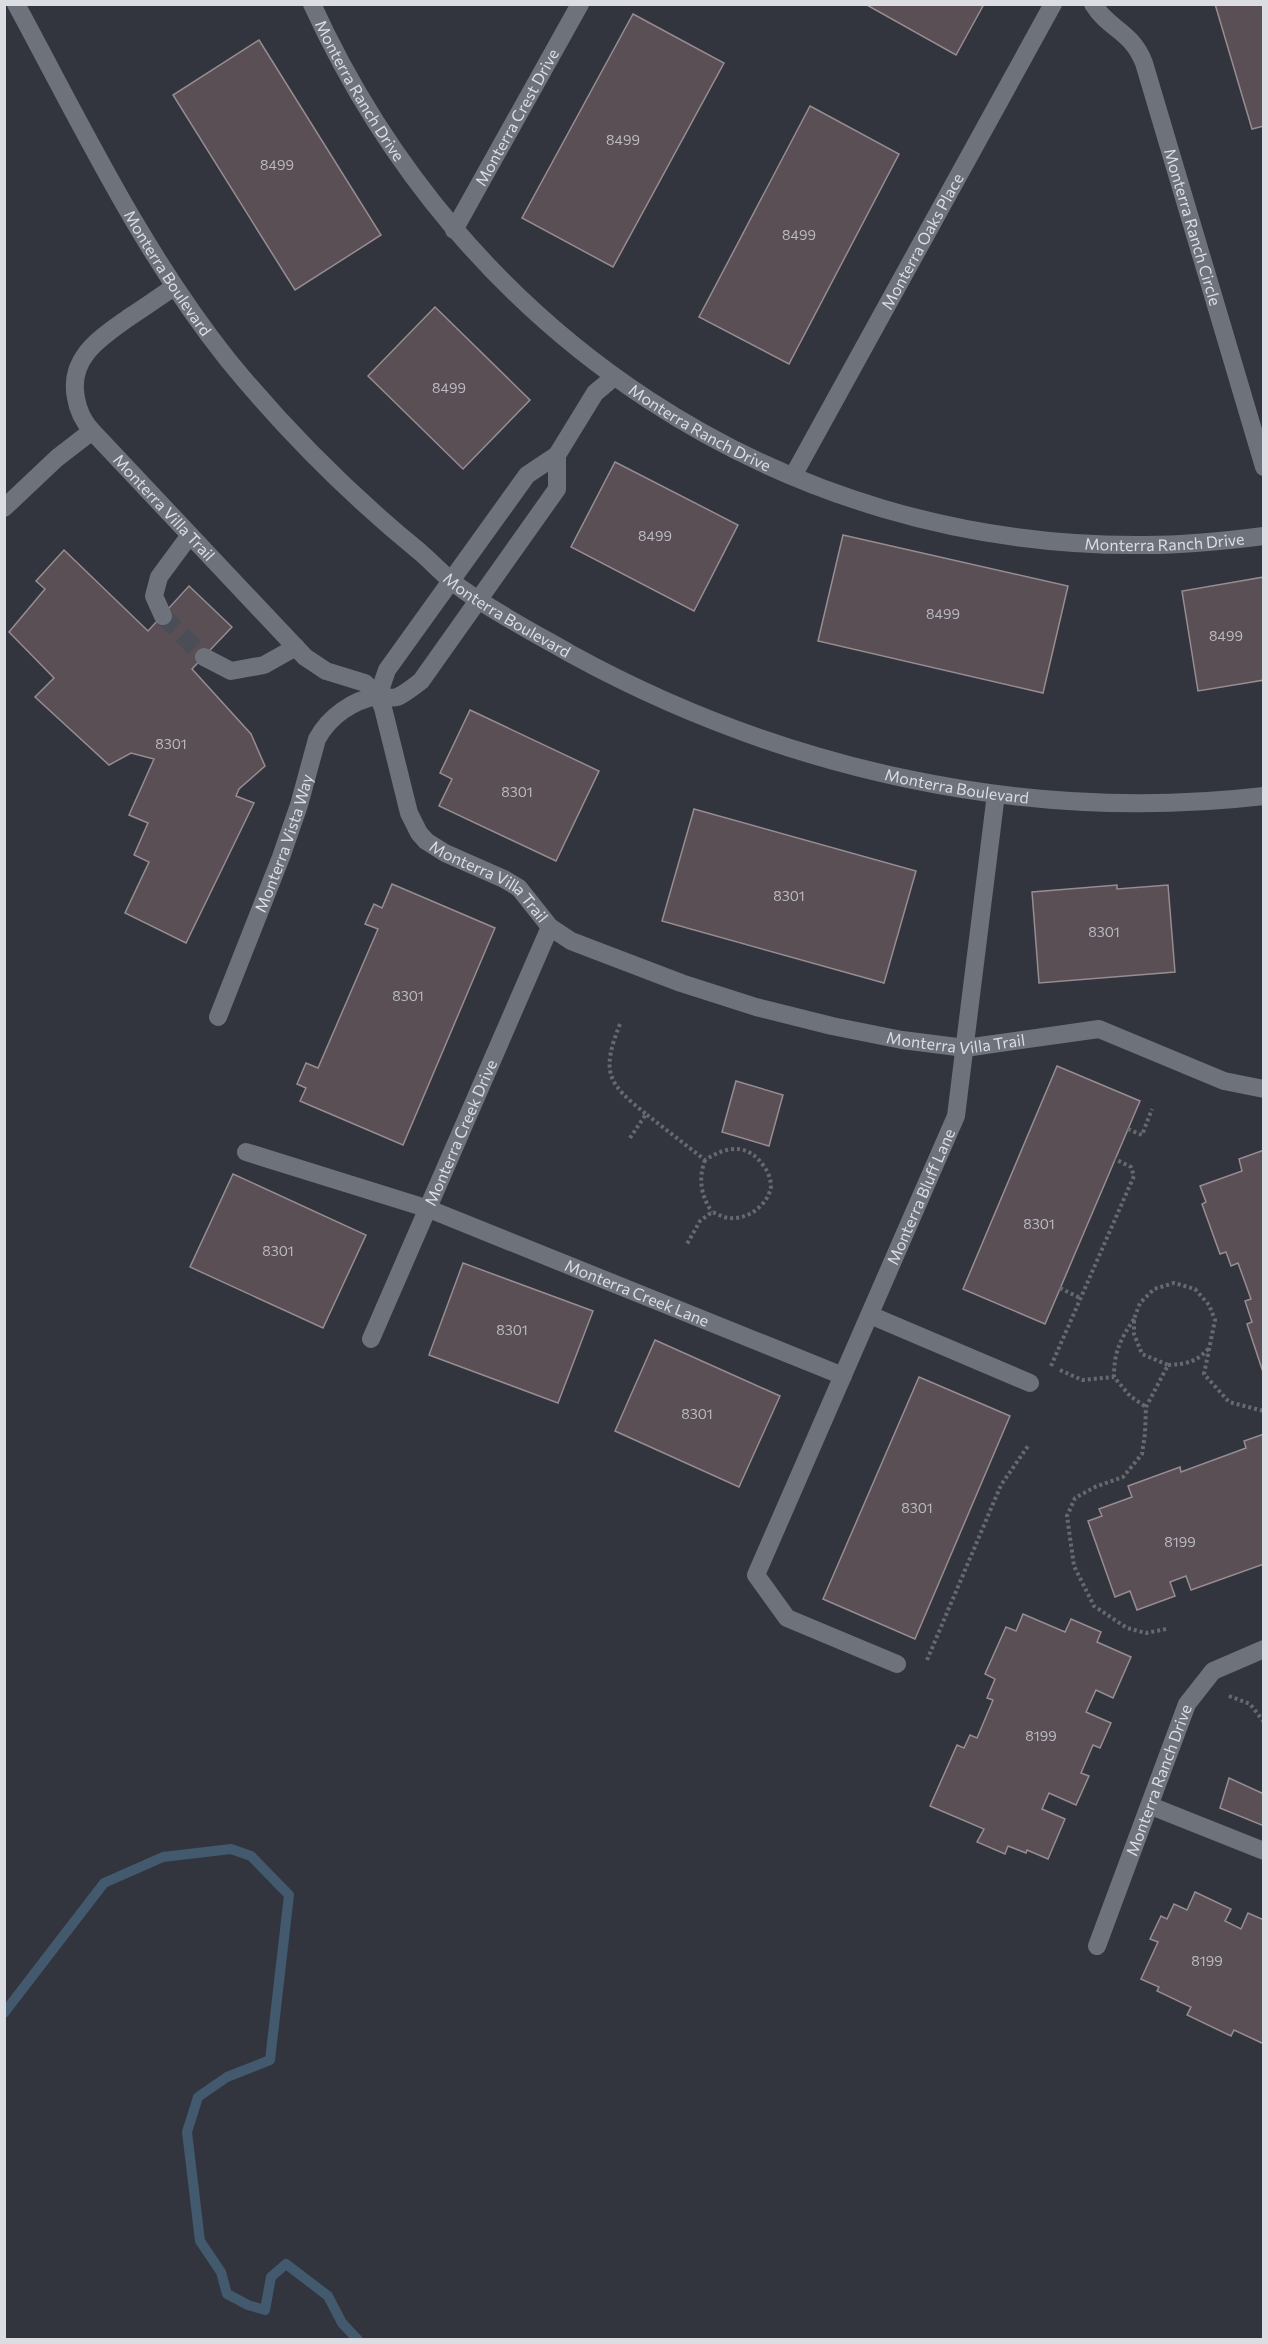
<svg xmlns="http://www.w3.org/2000/svg" width="1268" height="2344" font-family="Commissioner,sans-serif">
<style>
.lines{fill:none;stroke-linecap:round;stroke-linejoin:round}
.stream{stroke:#42596e;stroke-width:10}
.building{fill:#594f55;stroke:#978c92;stroke-width:1.5}
.minor-tunnel{stroke:#4b4e56;stroke-width:18;stroke-dasharray:18 9;stroke-linecap:butt}
.path{stroke:#676971;stroke-width:4;stroke-dasharray:3 3;stroke-linecap:butt}
.minor{stroke:#6e727b;stroke-width:18}
.labels{text-anchor:middle;stroke-width:4.5;stroke-linejoin:round;paint-order:stroke}
.number-label{font-size:14px;fill:#babac0}
.street-label{font-size:16px;fill:#dbdde3;stroke:#32353d}
</style>
<rect width="100%" height="100%" fill="#32353d"/>
<g class="lines">
<path class="stream" d="M4,2013L104,1883L163,1857L231,1849L251,1856L289,1895L270,2060L227,2077L198,2097L187,2132L200,2241L221,2272L227,2294L248,2305L265,2310L271,2277L286,2264L328,2296L342,2323L358,2340"/>
</g>
<g class="building">
<path d="M865,4H984L956,55Z"/>
<path d="M1215,4H1264V126L1252,129Z"/>
<path d="M633,14L724,63L613,267L522,218Z"/>
<path d="M259,40L381,235L295,290L173,95Z"/>
<path d="M810,106L899,154L789,364L699,317Z"/>
<path d="M435,307L530,400L463,469L368,376Z"/>
<path d="M615,462L738,525L694,611L571,547Z"/>
<path d="M843,535L1068,586L1043,693L818,641Z"/>
<path d="M64,550L148,631L189,586L232,627L192,669L251,734L265,766L239,789L236,796L254,803L186,943L125,913L149,862L134,855L148,823L129,815L154,759L131,753L109,765L35,697L54,678L9,632L45,589L36,581Z"/>
<path d="M1264,577V680L1198,691L1182,591Z"/>
<path d="M470,710L599,771L556,861L439,806L452,779L440,773Z"/>
<path d="M694,809L916,871L884,983L662,921Z"/>
<path d="M392,884L495,928L403,1145L300,1101L306,1088L297,1084L306,1063L318,1068L378,929L365,924L374,904L382,908Z"/>
<path d="M1117,885V889L1168,885L1175,972L1039,983L1032,892Z"/>
<path d="M1057,1066L1140,1101L1045,1324L963,1289Z"/>
<path d="M736,1081L783,1095L769,1146L722,1132Z"/>
<path d="M1264,1150V1371L1263,1372L1247,1324L1252,1322L1245,1301L1251,1299L1238,1263L1231,1266L1226,1252L1220,1254L1202,1204L1206,1202L1200,1186L1242,1171L1239,1159Z"/>
<path d="M233,1174L366,1235L323,1328L190,1267Z"/>
<path d="M463,1263L593,1311L558,1403L429,1355Z"/>
<path d="M655,1340L780,1396L739,1487L615,1431Z"/>
<path d="M919,1377L1010,1416L915,1639L823,1599Z"/>
<path d="M1264,1434V1564L1191,1590L1186,1576L1170,1582L1175,1596L1137,1610L1130,1591L1115,1597L1088,1521L1102,1516L1099,1509L1132,1497L1128,1486L1180,1467L1181,1472L1246,1448L1244,1441Z"/>
<path d="M1023,1614L1065,1632L1071,1619L1101,1632L1097,1642L1131,1657L1113,1698L1096,1690L1086,1712L1111,1723L1100,1748L1093,1745L1081,1773L1089,1776L1076,1805L1049,1793L1042,1809L1065,1819L1048,1859L1027,1850L1026,1853L1008,1846L1005,1854L977,1842L984,1829L930,1806L957,1745L964,1748L970,1735L977,1738L993,1700L987,1698L995,1679L985,1674L1006,1627L1016,1631Z"/>
<path d="M1229,1778L1264,1794V1826L1220,1808Z"/>
<path d="M1195,1892L1231,1909L1225,1921L1241,1929L1248,1913L1264,1920V2044L1234,2030L1231,2036L1187,2015L1191,2007L1157,1991L1159,1987L1141,1979L1158,1942L1150,1939L1161,1916L1167,1919L1174,1904L1187,1910Z"/>
</g>
<g class="lines">
<path class="minor-tunnel" d="M163,616L204,657"/>
<g class="path">
<path d="M620,1024C601,1072 607,1083 646,1114"/>
<path d="M1128,1129L1142,1135L1152,1109"/>
<path d="M630,1138L646,1114L705,1160C728,1145 749,1143 765,1168C768,1172 771,1180 771,1186C769,1204 748,1220 730,1218C724,1218 718,1214 712,1212L700,1221L687,1244"/>
<path d="M705,1160C698,1179 701,1196 712,1212"/>
<path d="M1060,1288L1080,1298"/>
<path d="M1134,1319C1120,1340 1114,1352 1114,1377L1130,1396L1146,1407"/>
<path d="M1168,1365C1186,1364 1197,1362 1209,1348"/>
<path d="M1051,1366L1134,1176L1131,1167L1115,1159"/>
<path d="M1060,1370L1082,1380L1114,1377"/>
<path d="M1166,1629L1146,1633L1127,1628L1094,1606L1074,1566L1067,1516L1075,1498L1095,1487L1123,1477L1142,1454L1145,1434L1146,1407L1168,1365L1142,1354L1134,1334V1319L1140,1303L1154,1289L1174,1283L1195,1289L1209,1305L1215,1320L1204,1374L1229,1402L1264,1411"/>
<path d="M927,1660L1001,1485L1028,1446"/>
<path d="M1229,1696L1250,1704L1264,1722"/>
</g>
<g class="minor">
<path id="s1" d="M16,4C82,126 142,252 228,360C286,431 349,494 420,552C434,564 446,578 462,589C496,613 534,633 571,654C781,769 1024,824 1264,796"/>
<path id="s2" d="M312,4C462,334 781,549 1146,545C1186,545 1224,541 1264,536"/>
<path id="s3" d="M1093,4C1109,30 1131,30 1144,63L1264,467"/>
<path id="s4" d="M454,230L580,4"/>
<path id="s5" d="M174,287C159,297 144,308 128,318C100,338 68,358 76,398C78,411 83,421 92,431L305,657L326,671L365,683L378,696L383,708L409,813L419,833L426,841L445,853L504,879L519,888L550,927L571,941L681,983L756,1007L832,1026L902,1040L965,1048L1099,1029L1224,1081L1264,1089"/>
<path id="s6" d="M793,476L1053,4"/>
<path d="M4,508L57,458L92,431"/>
<path d="M163,616L154,596L159,577L190,535"/>
<path d="M204,657L231,671L264,665L296,647"/>
<path d="M378,696L387,670L527,475L557,455L595,393L614,377"/>
<path id="s7" d="M218,1017L281,857L299,805L317,739C329,717 352,700 378,696C384,696 391,699 397,697C405,694 414,686 421,681L557,489V455"/>
<path id="s8" d="M246,1152L429,1209L843,1376"/>
<path d="M870,1315L1030,1383"/>
<path id="s9" d="M371,1339L550,927"/>
<path id="s10" d="M897,1664L787,1618L756,1575L956,1116L996,794"/>
<path d="M1151,1806L1264,1851"/>
<path id="s11" d="M1097,1946L1187,1704L1213,1671L1264,1649"/>
</g>
</g>
<g class="labels">
<g class="number-label">
<text x="623" y="145">8499</text>
<text x="277" y="170">8499</text>
<text x="799" y="240">8499</text>
<text x="449" y="393">8499</text>
<text x="655" y="541">8499</text>
<text x="943" y="619">8499</text>
<text x="1226" y="641">8499</text>
<text x="171" y="749">8301</text>
<text x="517" y="797">8301</text>
<text x="789" y="901">8301</text>
<text x="1104" y="937">8301</text>
<text x="408" y="1001">8301</text>
<text x="1039" y="1229">8301</text>
<text x="278" y="1256">8301</text>
<text x="512" y="1335">8301</text>
<text x="697" y="1419">8301</text>
<text x="917" y="1513">8301</text>
<text x="1180" y="1547">8199</text>
<text x="1041" y="1741">8199</text>
<text x="1207" y="1966">8199</text>
</g>
<g class="street-label">
<text dy="6" stroke="none"><textPath href="#s2" startOffset="99">Monterra Ranch Drive</textPath></text>
<text dy="6" stroke="none"><textPath href="#s4" startOffset="129">Monterra Crest Drive</textPath></text>
<text dy="6" stroke="none"><textPath href="#s3" startOffset="250">Monterra Ranch Circle</textPath></text>
<text dy="6" stroke="none"><textPath href="#s6" startOffset="268">Monterra Oaks Place</textPath></text>
<text dy="6" stroke="none"><textPath href="#s1" startOffset="309">Monterra Boulevard</textPath></text>
<text dy="6" stroke="none"><textPath href="#s2" startOffset="585">Monterra Ranch Drive</textPath></text>
<text dy="6" stroke="none"><textPath href="#s5" startOffset="300">Monterra Villa Trail</textPath></text>
<text dy="6" stroke="none"><textPath href="#s2" startOffset="1071">Monterra Ranch Drive</textPath></text>
<text dy="6" stroke="none"><textPath href="#s1" startOffset="795">Monterra Boulevard</textPath></text>
<text dy="6" stroke="none"><textPath href="#s1" startOffset="1280">Monterra Boulevard</textPath></text>
<text dy="6" stroke="none"><textPath href="#s7" startOffset="186">Monterra Vista Way</textPath></text>
<text dy="6" stroke="none"><textPath href="#s5" startOffset="820">Monterra Villa Trail</textPath></text>
<text dy="6" stroke="none"><textPath href="#s5" startOffset="1324">Monterra Villa Trail</textPath></text>
<text dy="6" stroke="none"><textPath href="#s9" startOffset="225">Monterra Creek Drive</textPath></text>
<text dy="6" stroke="none"><textPath href="#s10" startOffset="585">Monterra Bluff Lane</textPath></text>
<text dy="6" stroke="none"><textPath href="#s8" startOffset="416">Monterra Creek Lane</textPath></text>
<text dy="6" stroke="none"><textPath href="#s11" startOffset="177">Monterra Ranch Drive</textPath></text>
</g>
</g>
<rect width="1268" height="2344" fill="none" stroke="#dbdde3" stroke-width="12"/>
</svg>
